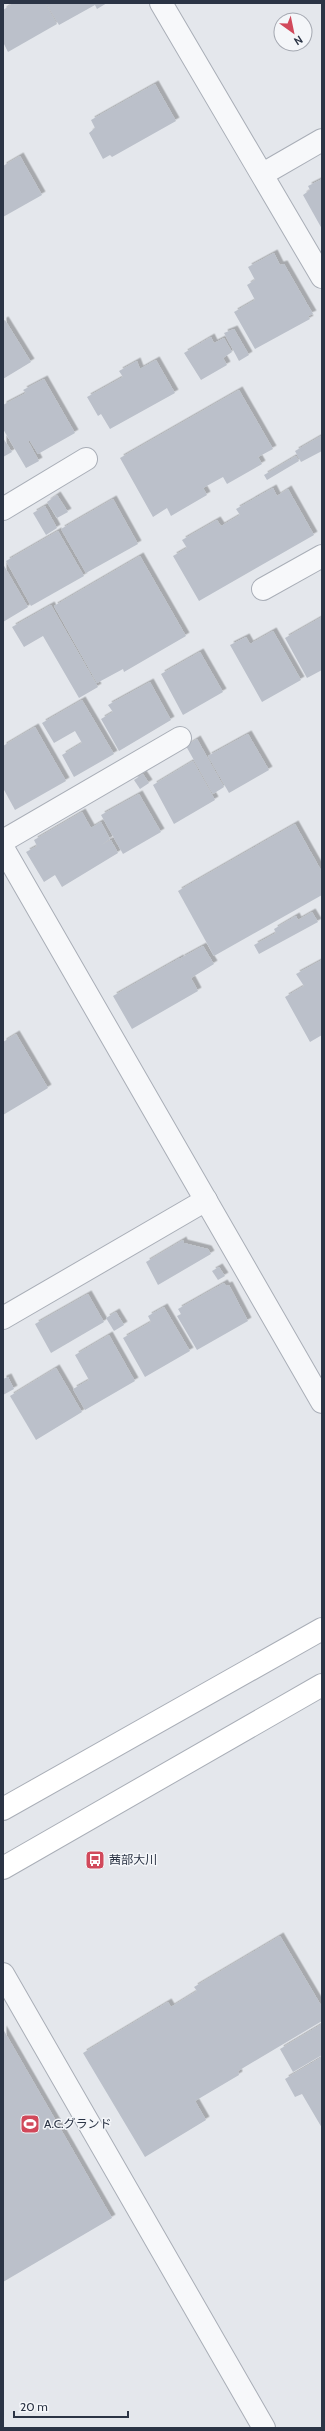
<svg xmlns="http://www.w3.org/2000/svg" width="325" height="2431" font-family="Cabin,'Noto Sans JP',sans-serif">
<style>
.building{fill:#bbc0ca;filter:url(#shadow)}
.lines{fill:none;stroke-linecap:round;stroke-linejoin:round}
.street-casing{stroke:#a9aeb7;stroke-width:24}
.secondary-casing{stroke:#a9aeb7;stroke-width:24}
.street{stroke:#f7f8fa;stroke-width:22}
.secondary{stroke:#fff;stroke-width:22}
.labels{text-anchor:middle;stroke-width:3;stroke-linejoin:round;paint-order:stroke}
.poi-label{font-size:12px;fill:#2b3445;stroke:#f4f6f9;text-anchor:start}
</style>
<defs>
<filter id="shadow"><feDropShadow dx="3.5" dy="-3.5" stdDeviation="0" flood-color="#0004"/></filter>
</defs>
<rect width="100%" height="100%" fill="#e4e7ec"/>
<g class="building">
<path d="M10,3H45L57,24L8,52L3,42V10L11,5Z"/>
<path d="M46,3H107L97,9L95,5L59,25Z"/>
<path d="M155,84L176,121L112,157L110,155L103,159L89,133L95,128L91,120Z"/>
<path d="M20,156L42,195L3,217V166Z"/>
<path d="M322,179V229L303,195L310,190L308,186Z"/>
<path d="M274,253L280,265L284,264L313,314L308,316L310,319L255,349L234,312L255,300L247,285L255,280L248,267Z"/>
<path d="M5,320L31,362L3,379V321Z"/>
<path d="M234,329L249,355L239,361L224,333Z"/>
<path d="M211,337L214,343L224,338L232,352L223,358L227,365L201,380L184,353Z"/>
<path d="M156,360L175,393L110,429L101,414L98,416L87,397L123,377L119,371L137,361L140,369Z"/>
<path d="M44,379L75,433L38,454L30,441H28L39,461L26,468L3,429V405L26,393L23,390Z"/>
<path d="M239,390L273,449L258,457L262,464L227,484L223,477L203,488L207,495L171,516L167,508L153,517L120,458Z"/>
<path d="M321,436L322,451L301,462L295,451Z"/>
<path d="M3,438L12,452L3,457Z"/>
<path d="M296,456L299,461L267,480L264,475Z"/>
<path d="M273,488L277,496L288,489L314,535L199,601L173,556L187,548L182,540L217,520L221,526L240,515L236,509Z"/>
<path d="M57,495L68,512L57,518L47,502Z"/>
<path d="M113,499L138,544L86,573L61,529Z"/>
<path d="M45,506L57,528L46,535L33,513Z"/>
<path d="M58,531L84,576L31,606L6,561Z"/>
<path d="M140,556L186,636L124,672L123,669L97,683L54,606Z"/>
<path d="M3,564L28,607L3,622Z"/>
<path d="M51,605L98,687L79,698L43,636L24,647L12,627Z"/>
<path d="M322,617V670L307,678L285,638Z"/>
<path d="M273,631L301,680L262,702L230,645L246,637L250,644Z"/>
<path d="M200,652L223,692L183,715L161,674Z"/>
<path d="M150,682L171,720L119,751L101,719L113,712L108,705Z"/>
<path d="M82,700L114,754L74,777L62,755L82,743L75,731L54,743L42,723Z"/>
<path d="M35,727L66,781L15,810L3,788V746Z"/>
<path d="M248,734L269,770L229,793L208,756Z"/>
<path d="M197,739L224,787L213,794L186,746Z"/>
<path d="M193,761L215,800L174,824L153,785Z"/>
<path d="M143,774L149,783L140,789L134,780Z"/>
<path d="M139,794L161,832L123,854L101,815Z"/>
<path d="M82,812L91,828L101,822L110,839L101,845L111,840L118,853L62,887L55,875L44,882L26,852L37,846L34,840Z"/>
<path d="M295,824L322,872V895L214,956L178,891Z"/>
<path d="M312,912L318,922L259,954L254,945L276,933L274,929L296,916L298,920Z"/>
<path d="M203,946L214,964L191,978L198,991L132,1029L113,996L180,958L183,963L181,958Z"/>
<path d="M322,960V1035L310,1042L285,997L304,986L296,974Z"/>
<path d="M16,1034L48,1088L3,1115V1042Z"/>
<path d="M183,1240L184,1243L208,1249L211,1254L158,1285L146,1262Z"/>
<path d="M219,1267L225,1276L218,1280L212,1271Z"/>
<path d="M224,1283L226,1286L229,1285L248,1321L197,1350L177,1316L181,1314L178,1309Z"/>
<path d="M88,1294L104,1322L51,1353L35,1324Z"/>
<path d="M164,1307L190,1351L145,1377L123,1338L151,1322L148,1316Z"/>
<path d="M116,1312L124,1325L114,1331L106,1318Z"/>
<path d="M109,1335L135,1381L85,1410L73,1389L89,1380L75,1355Z"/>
<path d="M56,1368L82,1412L36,1440L10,1396Z"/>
<path d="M8,1377L14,1389L3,1395V1379Z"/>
<path d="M280,1936L322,2007V2021L238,2071L239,2075L195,2101L206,2120L145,2157L83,2053L168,2002L171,2007L197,1991L194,1987Z"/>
<path d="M322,2024V2055L293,2072L280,2049Z"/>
<path d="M3,2029L112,2218L3,2282Z"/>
<path d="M322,2057V2128L302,2094L295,2097L285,2079Z"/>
</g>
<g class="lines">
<g class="street-casing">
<g id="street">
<path d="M161,3L322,277"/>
<path d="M263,174L322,140"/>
<path d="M3,509L86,459"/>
<path d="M263,589L322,556"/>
<path d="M3,841L180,738"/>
<path d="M3,848L322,1402"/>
<path d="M3,1318L206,1200"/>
<path d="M3,1974L264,2428"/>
</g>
</g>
<g class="secondary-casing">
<g id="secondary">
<path d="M3,1809L322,1629"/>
<path d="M3,1868L322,1685"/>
</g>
</g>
<use href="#street" class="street"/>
<use href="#secondary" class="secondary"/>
</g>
<defs>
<g id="bus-square" transform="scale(1)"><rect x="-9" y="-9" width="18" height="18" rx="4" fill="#d1495b" stroke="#f4f6f9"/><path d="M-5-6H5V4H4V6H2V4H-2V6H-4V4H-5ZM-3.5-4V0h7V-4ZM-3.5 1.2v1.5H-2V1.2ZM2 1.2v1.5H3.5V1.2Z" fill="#fff"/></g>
<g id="stadium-square" transform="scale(1)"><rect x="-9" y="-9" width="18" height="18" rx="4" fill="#d1495b" stroke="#f4f6f9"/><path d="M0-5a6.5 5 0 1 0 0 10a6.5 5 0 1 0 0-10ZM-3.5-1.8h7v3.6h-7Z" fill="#fff"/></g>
</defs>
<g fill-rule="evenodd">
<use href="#bus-square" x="95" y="1860"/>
<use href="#stadium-square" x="30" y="2124"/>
</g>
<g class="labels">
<g class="poi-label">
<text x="109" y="1864">茜部大川</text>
<text x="44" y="2128">A.C.グランド</text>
</g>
</g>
<rect width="325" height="2431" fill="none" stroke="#2b3445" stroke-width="8"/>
<g transform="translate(293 32) rotate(147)"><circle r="19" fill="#f4f6f9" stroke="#a4a8b1"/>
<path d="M0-3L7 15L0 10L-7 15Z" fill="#d1495b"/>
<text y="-6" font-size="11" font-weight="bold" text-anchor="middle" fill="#2b3445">N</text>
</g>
<path d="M14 2411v6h114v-6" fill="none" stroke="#2b3445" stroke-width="2"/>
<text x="20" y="2411" font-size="12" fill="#2b3445" stroke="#f4f6f9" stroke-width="3" paint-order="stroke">20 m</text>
</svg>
